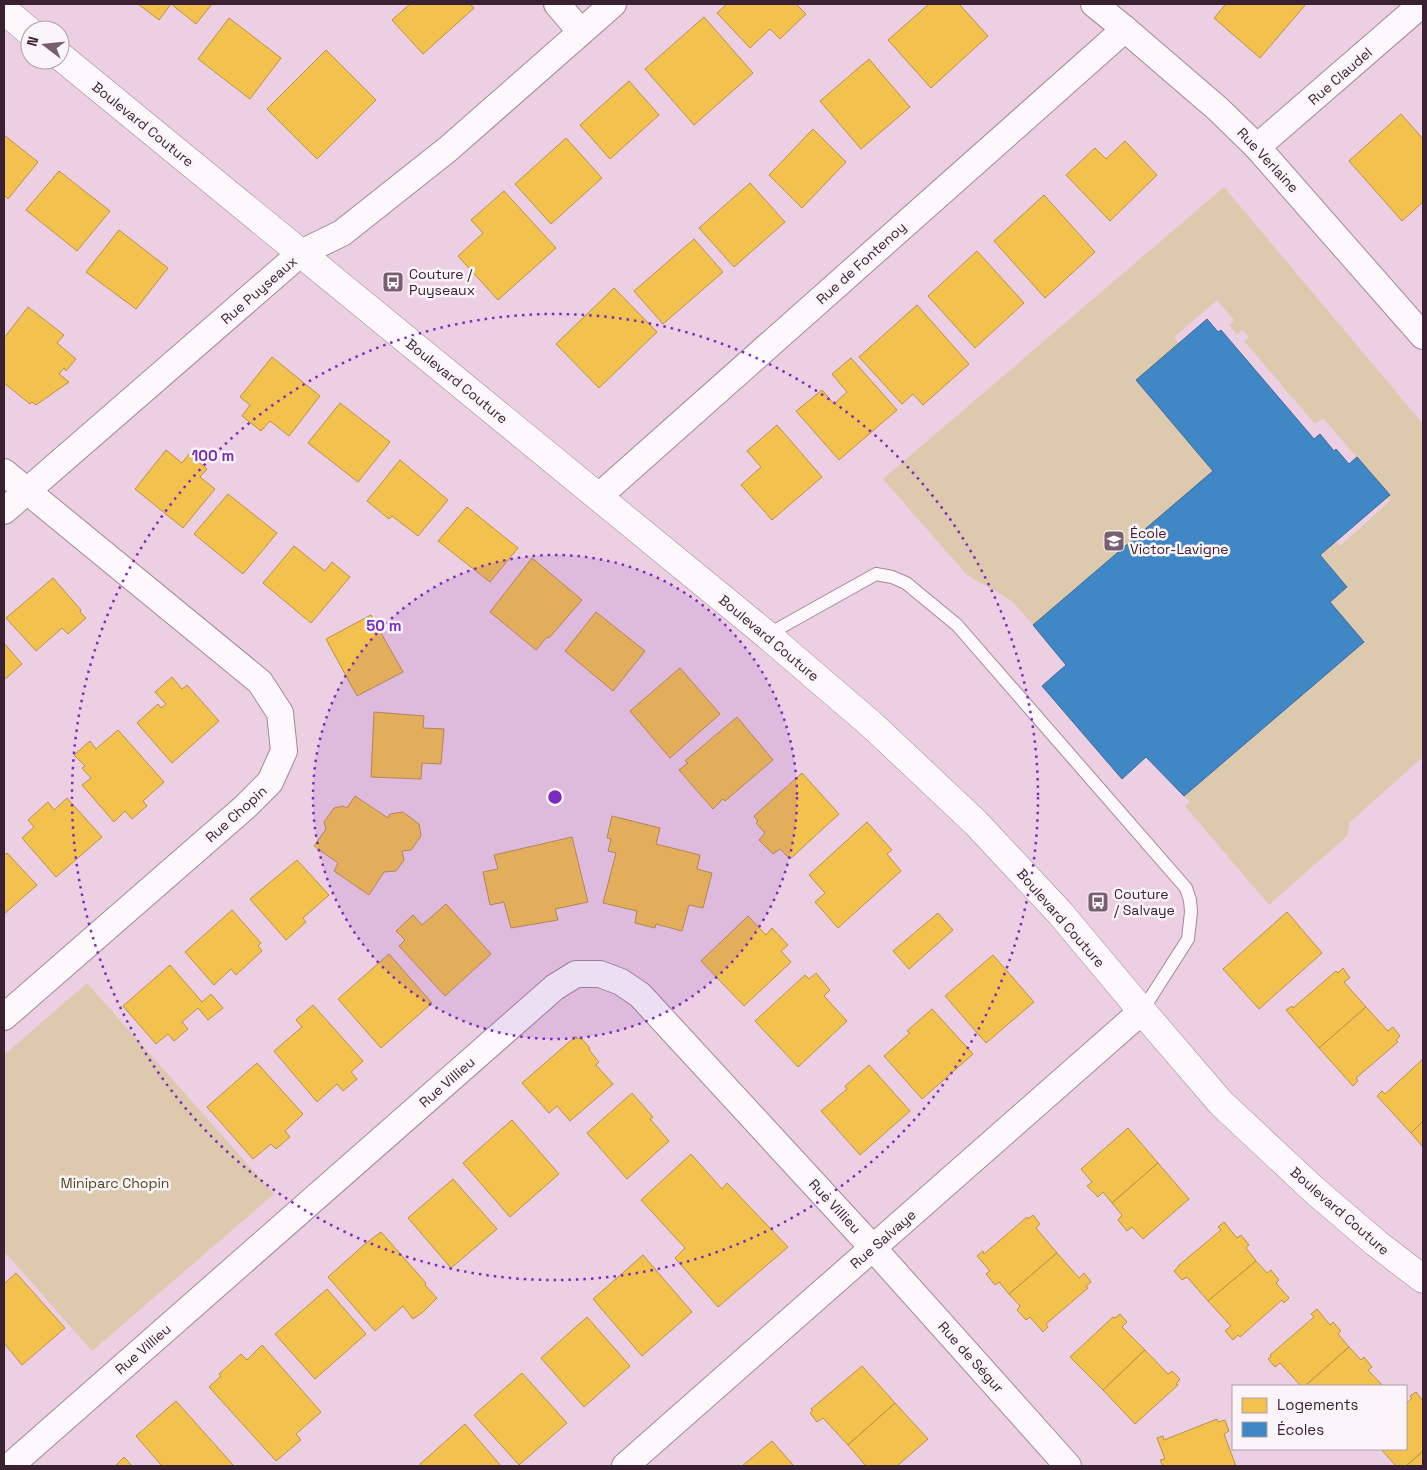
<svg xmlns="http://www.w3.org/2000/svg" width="1427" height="1470" font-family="'Space Grotesk',sans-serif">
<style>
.green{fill:#ddc9ad}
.homes{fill:#f2c14e;stroke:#bb9146}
.schools{fill:#3f88c5;stroke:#3e6999}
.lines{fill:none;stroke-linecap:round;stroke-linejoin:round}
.lane-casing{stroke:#a18999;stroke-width:14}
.street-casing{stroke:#a18999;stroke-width:28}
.secondary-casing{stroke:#a18999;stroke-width:29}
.lane{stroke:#fcf8fb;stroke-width:12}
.street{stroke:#fcf8fb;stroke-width:26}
.secondary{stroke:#fcf8fb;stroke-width:28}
.ring{fill:none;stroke:#7b2cbf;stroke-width:2.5;stroke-dasharray:2.5 5}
.labels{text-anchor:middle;stroke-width:5;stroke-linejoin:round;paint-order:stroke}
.street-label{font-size:14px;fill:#3a2132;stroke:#fbf4f8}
.poi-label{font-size:14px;fill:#3a2132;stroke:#fbf4f8;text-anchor:start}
.park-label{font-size:14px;fill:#4c451e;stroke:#fbf4f8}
.centre{fill:#7b2cbf;stroke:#fbf4f8;stroke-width:2.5}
.ring-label{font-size:15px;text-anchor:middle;font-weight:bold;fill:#7b2cbf;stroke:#fbf4f8;stroke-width:5;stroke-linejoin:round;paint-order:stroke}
</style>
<rect width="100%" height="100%" fill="#eccfe2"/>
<g class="green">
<path d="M1224,187L1423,424V757L1350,822L1347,836L1269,905L1185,806L1190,802L1184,796L1364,642L1330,602L1347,587L1320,555L1336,542L1340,546L1390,501L1387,497L1389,495L1323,418L1315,424L1244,341L1249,337L1243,330L1237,334L1229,325L1234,320L1217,300L1174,337L1179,344L1136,380L1213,471L1033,625L1012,601L967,575L883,479Z"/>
<path d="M87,983L274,1194L92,1351L4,1251V1055Z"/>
</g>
<g class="homes">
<path d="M138,4H212L196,24L171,4L159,20Z"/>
<path d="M410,4H470L474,8L423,54L392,20Z"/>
<path d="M727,4H796L806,14L780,39L770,29L750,48L717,13Z"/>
<path d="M929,4H959L988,36L931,88L888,40Z"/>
<path d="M1226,4H1306L1260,58L1214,18Z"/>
<path d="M704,17L753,73L694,125L645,69Z"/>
<path d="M229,18L281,58L250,99L198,59Z"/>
<path d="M326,50L376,100L317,159L267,109Z"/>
<path d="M869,59L910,107L861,149L820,101Z"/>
<path d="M629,81L659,115L610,159L580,125Z"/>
<path d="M1401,114L1423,139V202L1402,221L1349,161Z"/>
<path d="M813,129L846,162L802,208L769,175Z"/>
<path d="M4,135L38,162L8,199L4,195Z"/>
<path d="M566,138L602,178L551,224L515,184Z"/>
<path d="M1125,141L1157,175L1110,221L1066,175L1095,148L1106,159Z"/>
<path d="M59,171L110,211L77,251L26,210Z"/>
<path d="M750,183L785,222L734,267L699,228Z"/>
<path d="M504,191L556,248L498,300L458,256L483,233L471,220Z"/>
<path d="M1044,195L1095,252L1045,298L994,241Z"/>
<path d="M119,230L168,268L136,309L86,272Z"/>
<path d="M694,239L723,272L663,324L634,291Z"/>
<path d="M977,251L1024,303L975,348L928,296Z"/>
<path d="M614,288L657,332L599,388L556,344Z"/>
<path d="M917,305L969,364L923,405L913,394L902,404L859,357Z"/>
<path d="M28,307L64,335L57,343L76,359L66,371L64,368L59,374L69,382L36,405L32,402L30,404L4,383V338Z"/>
<path d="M272,357L320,396L289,436L270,421L261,431L242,416L250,405L240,397Z"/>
<path d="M851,358L897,410L839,460L796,411L822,390L834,404L847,392L832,374Z"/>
<path d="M340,403L390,442L358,482L308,443Z"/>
<path d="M777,425L822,477L772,520L741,485L761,467L747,451Z"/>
<path d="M166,450L182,463L189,454L207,469L200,477L215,489L183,528L135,489Z"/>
<path d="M400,460L448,500L418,536L392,516L389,519L367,501Z"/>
<path d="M228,494L277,533L243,574L194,534Z"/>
<path d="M467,507L518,548L490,582L438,541Z"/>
<path d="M294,546L325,571L332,562L350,577L311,623L263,583Z"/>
<path d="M532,558L582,600L549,638L547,637L536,650L490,612Z"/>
<path d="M53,578L81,610L80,612L86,618L68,634L62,628L36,651L6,618Z"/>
<path d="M596,612L645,651L613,691L565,651Z"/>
<path d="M371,615L403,672L357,696L326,639Z"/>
<path d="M4,643L22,664L4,680Z"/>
<path d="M680,668L720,714L670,758L630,711Z"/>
<path d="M172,677L182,689L187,685L219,721L172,763L137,723L158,704L161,708L166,704L155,692Z"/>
<path d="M374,712L424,716L423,728L444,729L441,764L422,763L421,779L371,777Z"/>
<path d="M737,717L773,760L725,801L723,799L713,809L679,770L688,763L685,761Z"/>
<path d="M118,730L164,782L143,801L147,806L132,819L125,811L114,822L82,785L91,778L82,768L85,766L74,755L90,741L96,749Z"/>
<path d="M802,773L839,814L790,859L780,849L773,854L759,840L765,833L756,823L758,821L754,816Z"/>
<path d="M355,796L388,818L390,814L403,812L419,824L421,836L411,850L402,851L404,860L396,871L384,872L369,895L334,871L338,863L314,846L326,829L324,822L334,808L343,806L347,808Z"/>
<path d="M67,798L102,837L56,877L22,838L34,827L28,820L48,802L54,810Z"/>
<path d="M612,816L660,828L656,844L700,855L697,869L712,873L703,908L689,905L682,931L656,924L655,928L635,923L637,911L603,903L616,853L608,851L611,839L607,838Z"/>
<path d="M867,822L892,850L887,854L901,871L838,928L815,902L825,893L809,875Z"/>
<path d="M572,837L588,902L555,909L558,920L511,928L504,902L490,905L483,872L498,869L494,855Z"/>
<path d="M7,853L37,885L4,914V856Z"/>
<path d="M297,860L329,895L303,918L306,922L286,940L250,899Z"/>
<path d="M446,904L491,954L445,996L399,946L405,940L396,931L413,915L422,925Z"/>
<path d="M232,910L261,943L258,946L262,951L236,975L231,969L214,985L185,952Z"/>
<path d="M1287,912L1322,953L1259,1009L1223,969Z"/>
<path d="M938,913L953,930L909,969L893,951Z"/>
<path d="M748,916L766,935L772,928L788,945L781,951L791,962L744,1006L701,961Z"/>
<path d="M389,954L432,1003L381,1048L338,999Z"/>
<path d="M993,955L1034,1002L986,1043L945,996Z"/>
<path d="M170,965L202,1002L211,994L223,1008L208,1020L198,1008L182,1022L188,1029L174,1041L168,1034L156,1044L123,1006Z"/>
<path d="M1343,968L1350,978L1344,982L1366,1007L1319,1048L1286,1010L1292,1006L1293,1008L1336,971L1338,973Z"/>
<path d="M816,973L830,990L824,996L847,1021L798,1067L755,1021L805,975L809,979Z"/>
<path d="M313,1005L363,1061L351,1072L357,1079L343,1091L337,1084L317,1102L274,1051L302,1027L296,1020Z"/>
<path d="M1366,1007L1388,1031L1393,1027L1400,1036L1396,1040L1398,1042L1356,1078L1358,1081L1353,1086L1319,1048Z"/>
<path d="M932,1009L973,1054L922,1099L884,1056L910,1033L907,1031Z"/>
<path d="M576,1036V1038L582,1039L589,1047L590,1051L599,1062L596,1065L613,1084L570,1121L557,1106L549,1113L522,1083Z"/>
<path d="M1423,1059V1121L1411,1133L1377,1096L1382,1091L1385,1094Z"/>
<path d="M257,1063L303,1114L285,1131L290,1137L276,1149L271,1144L253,1159L207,1107Z"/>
<path d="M869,1065L910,1111L860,1155L821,1111L847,1089L845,1086Z"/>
<path d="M632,1093L653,1117L650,1119L669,1141L627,1179L587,1133Z"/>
<path d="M512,1120L559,1174L510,1217L463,1163Z"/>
<path d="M1423,1121V1147L1411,1133Z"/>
<path d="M1128,1128L1158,1163L1112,1203L1103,1192L1098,1197L1087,1186L1092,1182L1081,1169Z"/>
<path d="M691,1154L722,1189L727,1183L788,1247L718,1307L675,1258L685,1248L641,1200Z"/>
<path d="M1158,1163L1189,1199L1143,1239L1132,1227L1127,1231L1118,1220L1122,1215L1112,1203Z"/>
<path d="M453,1179L497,1229L451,1268L408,1218Z"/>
<path d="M1033,1215L1040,1224L1036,1228L1057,1253L1009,1294L999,1282L995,1285L986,1274L990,1271L977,1256L983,1251L984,1254L1027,1217L1028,1219Z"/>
<path d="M1224,1222L1237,1238L1241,1235L1249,1245L1246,1248L1256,1261L1208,1301L1187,1277L1182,1280L1174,1271L1178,1267V1266L1221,1230L1218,1227Z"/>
<path d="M381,1232L426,1283L425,1285L437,1298L423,1312L413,1319L403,1306L375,1331L328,1277L365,1244Z"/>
<path d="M1057,1253L1079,1278L1084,1273L1091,1282L1086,1286L1088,1288L1046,1324L1048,1327L1043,1332L1030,1317L1026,1320L1017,1310L1020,1306L1009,1294Z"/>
<path d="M643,1255L692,1312L642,1356L593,1299Z"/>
<path d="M1256,1261L1267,1273L1271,1270L1279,1280L1276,1283L1289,1298L1284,1303L1282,1300L1240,1337L1238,1335L1233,1340L1225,1331L1231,1326L1208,1301Z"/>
<path d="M16,1273L65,1328L22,1365L4,1343V1284Z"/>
<path d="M327,1289L366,1334L315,1379L275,1334Z"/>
<path d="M1317,1309L1330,1325L1333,1322L1341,1331L1338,1334L1349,1347L1305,1386H1301L1280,1363L1275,1367L1268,1359L1271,1357L1270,1355L1314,1317L1311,1314Z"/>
<path d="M1120,1314L1127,1322L1122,1327L1145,1350L1103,1390L1070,1357L1113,1317L1115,1318Z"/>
<path d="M587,1317L630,1366L584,1407L541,1358Z"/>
<path d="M262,1345L321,1412L296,1434L301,1440L276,1461L209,1387L221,1376L219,1374L241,1354L247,1360Z"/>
<path d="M1349,1347L1361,1360L1364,1357L1372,1367L1368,1370L1382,1385L1380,1386H1305Z"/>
<path d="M1145,1350L1168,1374L1172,1371L1180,1379L1176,1384L1178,1385L1135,1424L1103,1390Z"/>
<path d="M862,1366L895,1403L848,1445L823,1418L817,1422L810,1413L813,1410L811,1409Z"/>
<path d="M522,1373L567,1423L519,1465L474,1415Z"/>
<path d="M1416,1392L1423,1401V1451L1406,1466H1396L1381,1449H1406V1404L1412,1398L1410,1396Z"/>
<path d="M176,1401L234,1466H162L136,1436Z"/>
<path d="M895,1403L928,1439L897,1466H866L848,1445Z"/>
<path d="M1217,1419L1218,1422L1225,1420L1229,1431L1224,1434L1236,1466H1163L1160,1460L1165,1459L1157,1438L1163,1436L1164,1440Z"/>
<path d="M465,1424L501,1466H421L420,1464Z"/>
<path d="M772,1441L794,1466H742Z"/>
<path d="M1423,1451V1466H1406Z"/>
<path d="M124,1457L132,1466H115Z"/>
</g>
<path class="schools" d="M1207,319L1218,332L1221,330L1314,439L1320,434L1334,451L1336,449L1349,464L1357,457L1390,495L1320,555L1347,587L1330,602L1364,642L1184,796L1146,757L1122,779L1042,686L1066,665L1033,625L1213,471L1136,380Z"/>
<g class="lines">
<g class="lane-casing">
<path id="lane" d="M767,635L876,574L892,577L906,583L957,625L1186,888L1190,900L1191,912L1188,939L1142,1011"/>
</g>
<g class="street-casing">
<g id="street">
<path d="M557,4L581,32"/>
<path d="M1094,4L1125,29L1218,109L1257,147L1423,336"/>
<path d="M1257,147L1422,4"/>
<path d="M4,472L260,682L280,713L284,751L270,782L245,807L4,1017"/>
<path d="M598,497L1125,29"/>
<path d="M4,511L301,253L342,233L448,149L613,4"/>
<path d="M10,1466L555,987L576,974H600L621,982L640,995L873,1248L1068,1466"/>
<path d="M625,1466L1142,1011"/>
</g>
</g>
<g class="secondary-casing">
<g id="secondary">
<path d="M4,10L30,32"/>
<path d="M60,56L767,635L872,725L976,823L1060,913L1142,1011L1221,1103L1314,1190L1376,1243L1423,1279"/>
</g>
</g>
<use href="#lane" class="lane"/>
<use href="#street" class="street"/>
<use href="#secondary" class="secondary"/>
</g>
<circle cx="555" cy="797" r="242" fill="#7b2cbf" fill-opacity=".12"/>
<g class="ring">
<circle cx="555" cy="797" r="242"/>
<circle cx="555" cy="797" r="483"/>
</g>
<defs>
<g id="bus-square" transform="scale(1.125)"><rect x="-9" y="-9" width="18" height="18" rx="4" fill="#785e70" stroke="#fbf4f8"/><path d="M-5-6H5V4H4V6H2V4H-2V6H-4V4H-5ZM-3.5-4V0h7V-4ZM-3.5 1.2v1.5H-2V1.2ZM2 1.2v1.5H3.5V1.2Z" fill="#fff"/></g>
<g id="school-square" transform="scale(1.125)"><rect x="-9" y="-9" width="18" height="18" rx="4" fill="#785e70" stroke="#fbf4f8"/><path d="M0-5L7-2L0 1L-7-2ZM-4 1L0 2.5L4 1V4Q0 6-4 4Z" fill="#fff"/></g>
</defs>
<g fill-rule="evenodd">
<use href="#bus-square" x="393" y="282"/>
<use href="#school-square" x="1114" y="541"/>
<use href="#bus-square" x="1098" y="902"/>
</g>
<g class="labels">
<g class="street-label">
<text transform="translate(1340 76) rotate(-41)" y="5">Rue Claudel</text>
<text transform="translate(143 124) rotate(39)" y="5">Boulevard Couture</text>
<text transform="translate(1268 160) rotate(47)" y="5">Rue Verlaine</text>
<text transform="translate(861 263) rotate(-42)" y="5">Rue de Fontenoy</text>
<text transform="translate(259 290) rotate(-41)" y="5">Rue Puyseaux</text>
<text transform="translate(457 381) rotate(39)" y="5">Boulevard Couture</text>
<text transform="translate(769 638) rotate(40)" y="5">Boulevard Couture</text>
<text transform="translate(236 814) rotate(-42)" y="5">Rue Chopin</text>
<text transform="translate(1061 918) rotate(49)" y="5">Boulevard Couture</text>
<text transform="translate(447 1082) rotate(-41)" y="5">Rue Villieu</text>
<text transform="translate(835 1206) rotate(47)" y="5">Rue Villieu</text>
<text transform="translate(1340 1211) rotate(41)" y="5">Boulevard Couture</text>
<text transform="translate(883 1239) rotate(-41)" y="5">Rue Salvaye</text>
<text transform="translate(143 1349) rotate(-41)" y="5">Rue Villieu</text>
<text transform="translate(971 1357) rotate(48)" y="5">Rue de Ségur</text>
</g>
<g class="poi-label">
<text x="409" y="279">Couture /<tspan x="409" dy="16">Puyseaux</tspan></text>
<text x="1130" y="538">École<tspan x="1130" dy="16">Victor-Lavigne</tspan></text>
<text x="1114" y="899">Couture<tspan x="1114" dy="16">/ Salvaye</tspan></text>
</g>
<g class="park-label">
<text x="115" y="1188">Miniparc Chopin</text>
</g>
</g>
<circle cx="555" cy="797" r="8" class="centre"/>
<g class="ring-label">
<text x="213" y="461">100 m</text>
<text x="384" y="631">50 m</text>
</g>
<rect width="1427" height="1470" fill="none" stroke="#3a2132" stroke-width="10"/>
<rect x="1232" y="1385" width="175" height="65" fill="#fbf4f8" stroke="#aea0a9"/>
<rect x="1242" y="1398" width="25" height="15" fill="#f2c14e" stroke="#aea0a9"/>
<text x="1277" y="1410" font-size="15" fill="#3a2132">Logements</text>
<rect x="1242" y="1422" width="25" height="15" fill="#3f88c5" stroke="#aea0a9"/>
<text x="1277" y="1435" font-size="15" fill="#3a2132">Écoles</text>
<g transform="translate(45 45) rotate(286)"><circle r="24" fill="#fbf4f8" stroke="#aea0a9"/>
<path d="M0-4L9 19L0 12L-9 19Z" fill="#785e70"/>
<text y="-8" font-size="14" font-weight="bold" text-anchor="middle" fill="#3a2132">N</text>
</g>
</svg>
